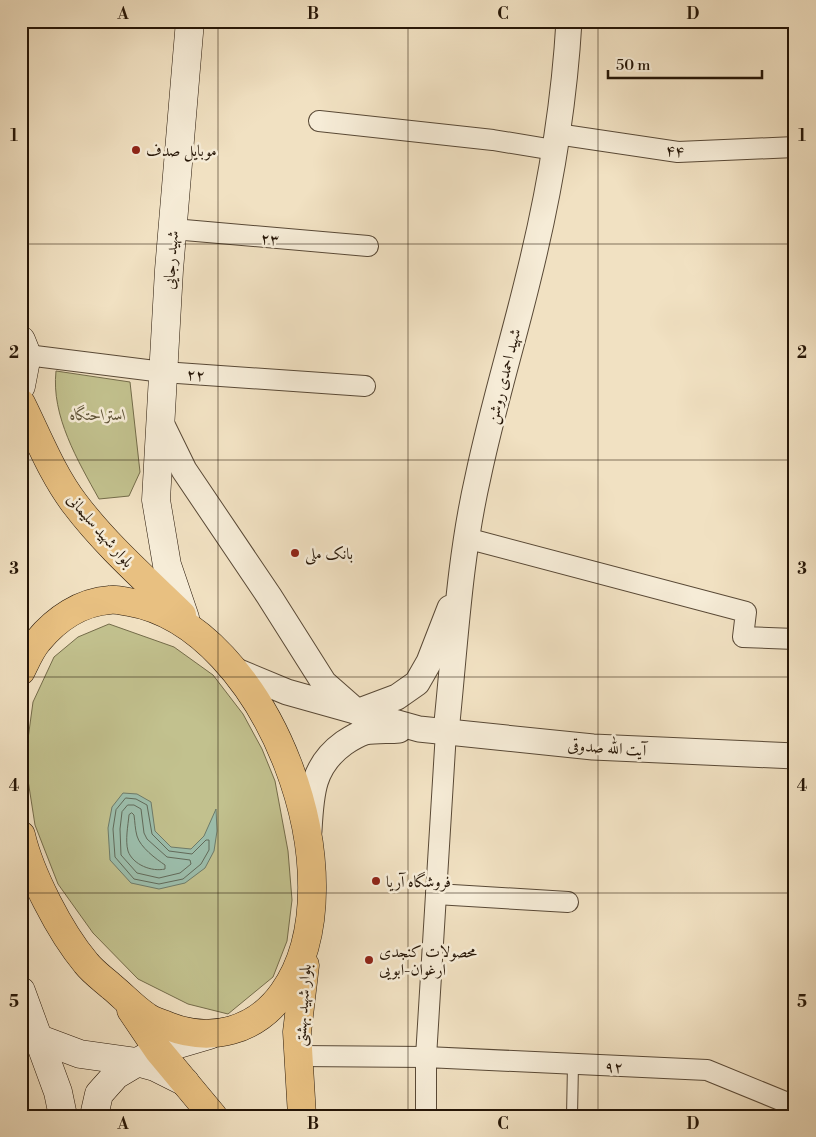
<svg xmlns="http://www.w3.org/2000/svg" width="816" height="1137" font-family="'Libre Bodoni',Amiri,serif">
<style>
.green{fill:#c2c18e;stroke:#746c4a}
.water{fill:#9cbeac;stroke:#6d7b6a}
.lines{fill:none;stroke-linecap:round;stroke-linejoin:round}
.shore{stroke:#616a5a;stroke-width:1}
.service-casing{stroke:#594936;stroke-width:12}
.minor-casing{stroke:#594936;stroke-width:22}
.tertiary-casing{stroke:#594936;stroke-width:27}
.secondary-casing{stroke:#261607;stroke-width:29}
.primary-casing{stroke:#261607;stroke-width:29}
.service{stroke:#f6ecd7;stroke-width:10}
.minor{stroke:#f6ecd7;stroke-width:20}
.tertiary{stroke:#f6ecd7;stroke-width:25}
.secondary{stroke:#f6ecd7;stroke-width:28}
.primary{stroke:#e8c081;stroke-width:28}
.grid{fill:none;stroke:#261607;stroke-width:1;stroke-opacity:0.55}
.poi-dot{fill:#8f2418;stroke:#f6ecd7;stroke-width:2}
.labels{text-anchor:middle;stroke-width:5;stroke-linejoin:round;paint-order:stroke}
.poi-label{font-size:16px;fill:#261607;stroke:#f6ecd7;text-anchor:start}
.street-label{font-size:16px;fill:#261607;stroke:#f6ecd7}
.park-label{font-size:16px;font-style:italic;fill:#5d5236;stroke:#f6ecd7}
.neatline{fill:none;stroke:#261607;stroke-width:2}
.grid-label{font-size:16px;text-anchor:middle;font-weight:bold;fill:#261607}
</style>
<rect width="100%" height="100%" fill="#f1e1c2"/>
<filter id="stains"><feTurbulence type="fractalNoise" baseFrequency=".004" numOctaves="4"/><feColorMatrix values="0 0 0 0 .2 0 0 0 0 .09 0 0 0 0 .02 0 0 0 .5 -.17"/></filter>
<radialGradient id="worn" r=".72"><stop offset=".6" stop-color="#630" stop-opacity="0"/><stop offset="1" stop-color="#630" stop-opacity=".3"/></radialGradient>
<g class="green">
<path d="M56,371L130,382L140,472L129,496L99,499C78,461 51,416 56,371Z"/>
<path d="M109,624L174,647L213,675L243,714L262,749L275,781L288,851L292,900L287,941L273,977L228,1014L188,1004L138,979L93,933L58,884L35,825L25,761L33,702L54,657L78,637Z"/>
</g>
<path class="water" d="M123,793L137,794L151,802L155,831L171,847L191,849L204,836L216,809L217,831L214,851L205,868L185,883L159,889L131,883L110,860L108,828L112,807Z"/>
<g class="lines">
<g class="shore">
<path d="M126,798L136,799L147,805L152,834L169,851L192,854L206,840H209V850L201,864L183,879L159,884L134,879L115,857L113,829L116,810Z"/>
<path d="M128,805H134L141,809L144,833L147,839L167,857L190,860L191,864L180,873L159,878L137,873L121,855L120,829L122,812Z"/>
<path d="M132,813L134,815C135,822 135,829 137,836C140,847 156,859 165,865V869C152,872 133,865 128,851C125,840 128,826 129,815Z"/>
</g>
<g class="service-casing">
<path id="service" d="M572,1116L573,1064"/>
</g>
<g class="minor-casing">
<g id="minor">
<path d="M319,121L493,140L554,150"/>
<path d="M557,134L678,152L795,147"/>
<path d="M173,229L368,246"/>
<path d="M27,355L163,372L365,386"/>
<path d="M466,538L746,612L743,637L795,639"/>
<path d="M436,894L568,902"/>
<path d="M298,1056L426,1057L446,732"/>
<path d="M426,1116V1057L707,1070L795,1106"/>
</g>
</g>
<g class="tertiary-casing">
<g id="tertiary">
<path d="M160,421L184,470L269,596L324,683L357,712L397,697L417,683L429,662L450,608"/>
<path d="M234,670L287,692L419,729L593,747L795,756"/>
<path d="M446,732C455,647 459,560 478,477C492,410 512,345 528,279C549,195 564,108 569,21"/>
<path d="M309,831C311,794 312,766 344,743C350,739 358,734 365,732C376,730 388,731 399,730"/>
</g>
</g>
<g class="secondary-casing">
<g id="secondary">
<path d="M21,340L27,355L21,386"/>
<path d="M185,618L167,565L156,500L169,270L190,21"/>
<path d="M21,991L58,1092L63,1116"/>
<path d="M40,1039L80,1054L137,1062L155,1067L185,1082"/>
<path d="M94,1116L99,1094L116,1075L158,1050L209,1035"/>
</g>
</g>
<g class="primary-casing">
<g id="primary">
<path d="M21,403C38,437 52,474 75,504C106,545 145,579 182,615"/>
<path d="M21,671C26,661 31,649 38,641C56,619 81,602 110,600C116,599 123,601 129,602C267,625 363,881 283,993C256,1031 211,1043 168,1026C161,1023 152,1021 146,1016C134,1008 123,996 112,987C103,979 93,972 86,963C60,932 30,874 21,835"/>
<path d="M131,1010L158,1050L213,1116"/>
<path d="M302,1116L297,1032L305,965"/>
</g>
</g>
<use href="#service" class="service"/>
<use href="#minor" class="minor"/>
<use href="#tertiary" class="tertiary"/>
<use href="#secondary" class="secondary"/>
<use href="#primary" class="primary"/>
</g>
<path class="grid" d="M218,21V1116M408,21V1116M598,21V1116M21,244H795M21,460H795M21,677H795M21,893H795"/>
<g class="poi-dot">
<circle cx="136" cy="150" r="5"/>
<circle cx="295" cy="553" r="5"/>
<circle cx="376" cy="881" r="5"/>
<circle cx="369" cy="960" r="5"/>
</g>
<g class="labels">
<g class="poi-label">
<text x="146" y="156">موبایل صدف</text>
<text x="305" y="559">بانک ملی</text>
<text x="386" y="887">فروشگاه آریا</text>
<text x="379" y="957">محصولات کنجدی<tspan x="379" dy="18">ارغوان-ابویی</tspan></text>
</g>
<g class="street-label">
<text transform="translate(675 150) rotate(4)" y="6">۴۴</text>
<text transform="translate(270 238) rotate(5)" y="6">۲۳</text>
<text transform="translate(170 260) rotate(-86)" y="6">شهید رجایی</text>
<text transform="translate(196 374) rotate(4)" y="6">۲۲</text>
<text transform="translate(503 376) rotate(-76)" y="6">شهید احمدی روشن</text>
<text transform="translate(101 530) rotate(49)" y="6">بلوار شهید سلیمانی</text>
<text transform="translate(607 747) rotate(4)" y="6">آیت الله صدوقی</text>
<text transform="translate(302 1005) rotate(-86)" y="6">بلوار شهید بهشتی</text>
<text transform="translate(614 1066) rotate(2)" y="6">۹۲</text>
</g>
<g class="park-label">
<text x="98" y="420">استراحتگاه</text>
</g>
</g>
<rect width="816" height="1137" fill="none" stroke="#f1e1c2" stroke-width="55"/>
<path d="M608 70v8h154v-8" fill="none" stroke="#261607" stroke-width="2.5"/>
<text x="616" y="70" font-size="15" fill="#261607" stroke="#f6ecd7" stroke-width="4" paint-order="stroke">50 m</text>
<rect x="28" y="28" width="760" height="1082" class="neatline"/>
<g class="grid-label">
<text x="123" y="19">A</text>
<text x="313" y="19">B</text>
<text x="503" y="19">C</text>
<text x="693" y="19">D</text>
<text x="14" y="141">1</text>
<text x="802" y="141">1</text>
<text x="14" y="358">2</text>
<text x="802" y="358">2</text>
<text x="14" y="574">3</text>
<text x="802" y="574">3</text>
<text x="14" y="791">4</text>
<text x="802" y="791">4</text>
<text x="14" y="1007">5</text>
<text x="802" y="1007">5</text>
<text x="123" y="1129">A</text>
<text x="313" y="1129">B</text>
<text x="503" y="1129">C</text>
<text x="693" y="1129">D</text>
</g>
<rect width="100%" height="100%" filter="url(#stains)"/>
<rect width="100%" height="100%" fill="url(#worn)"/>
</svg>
